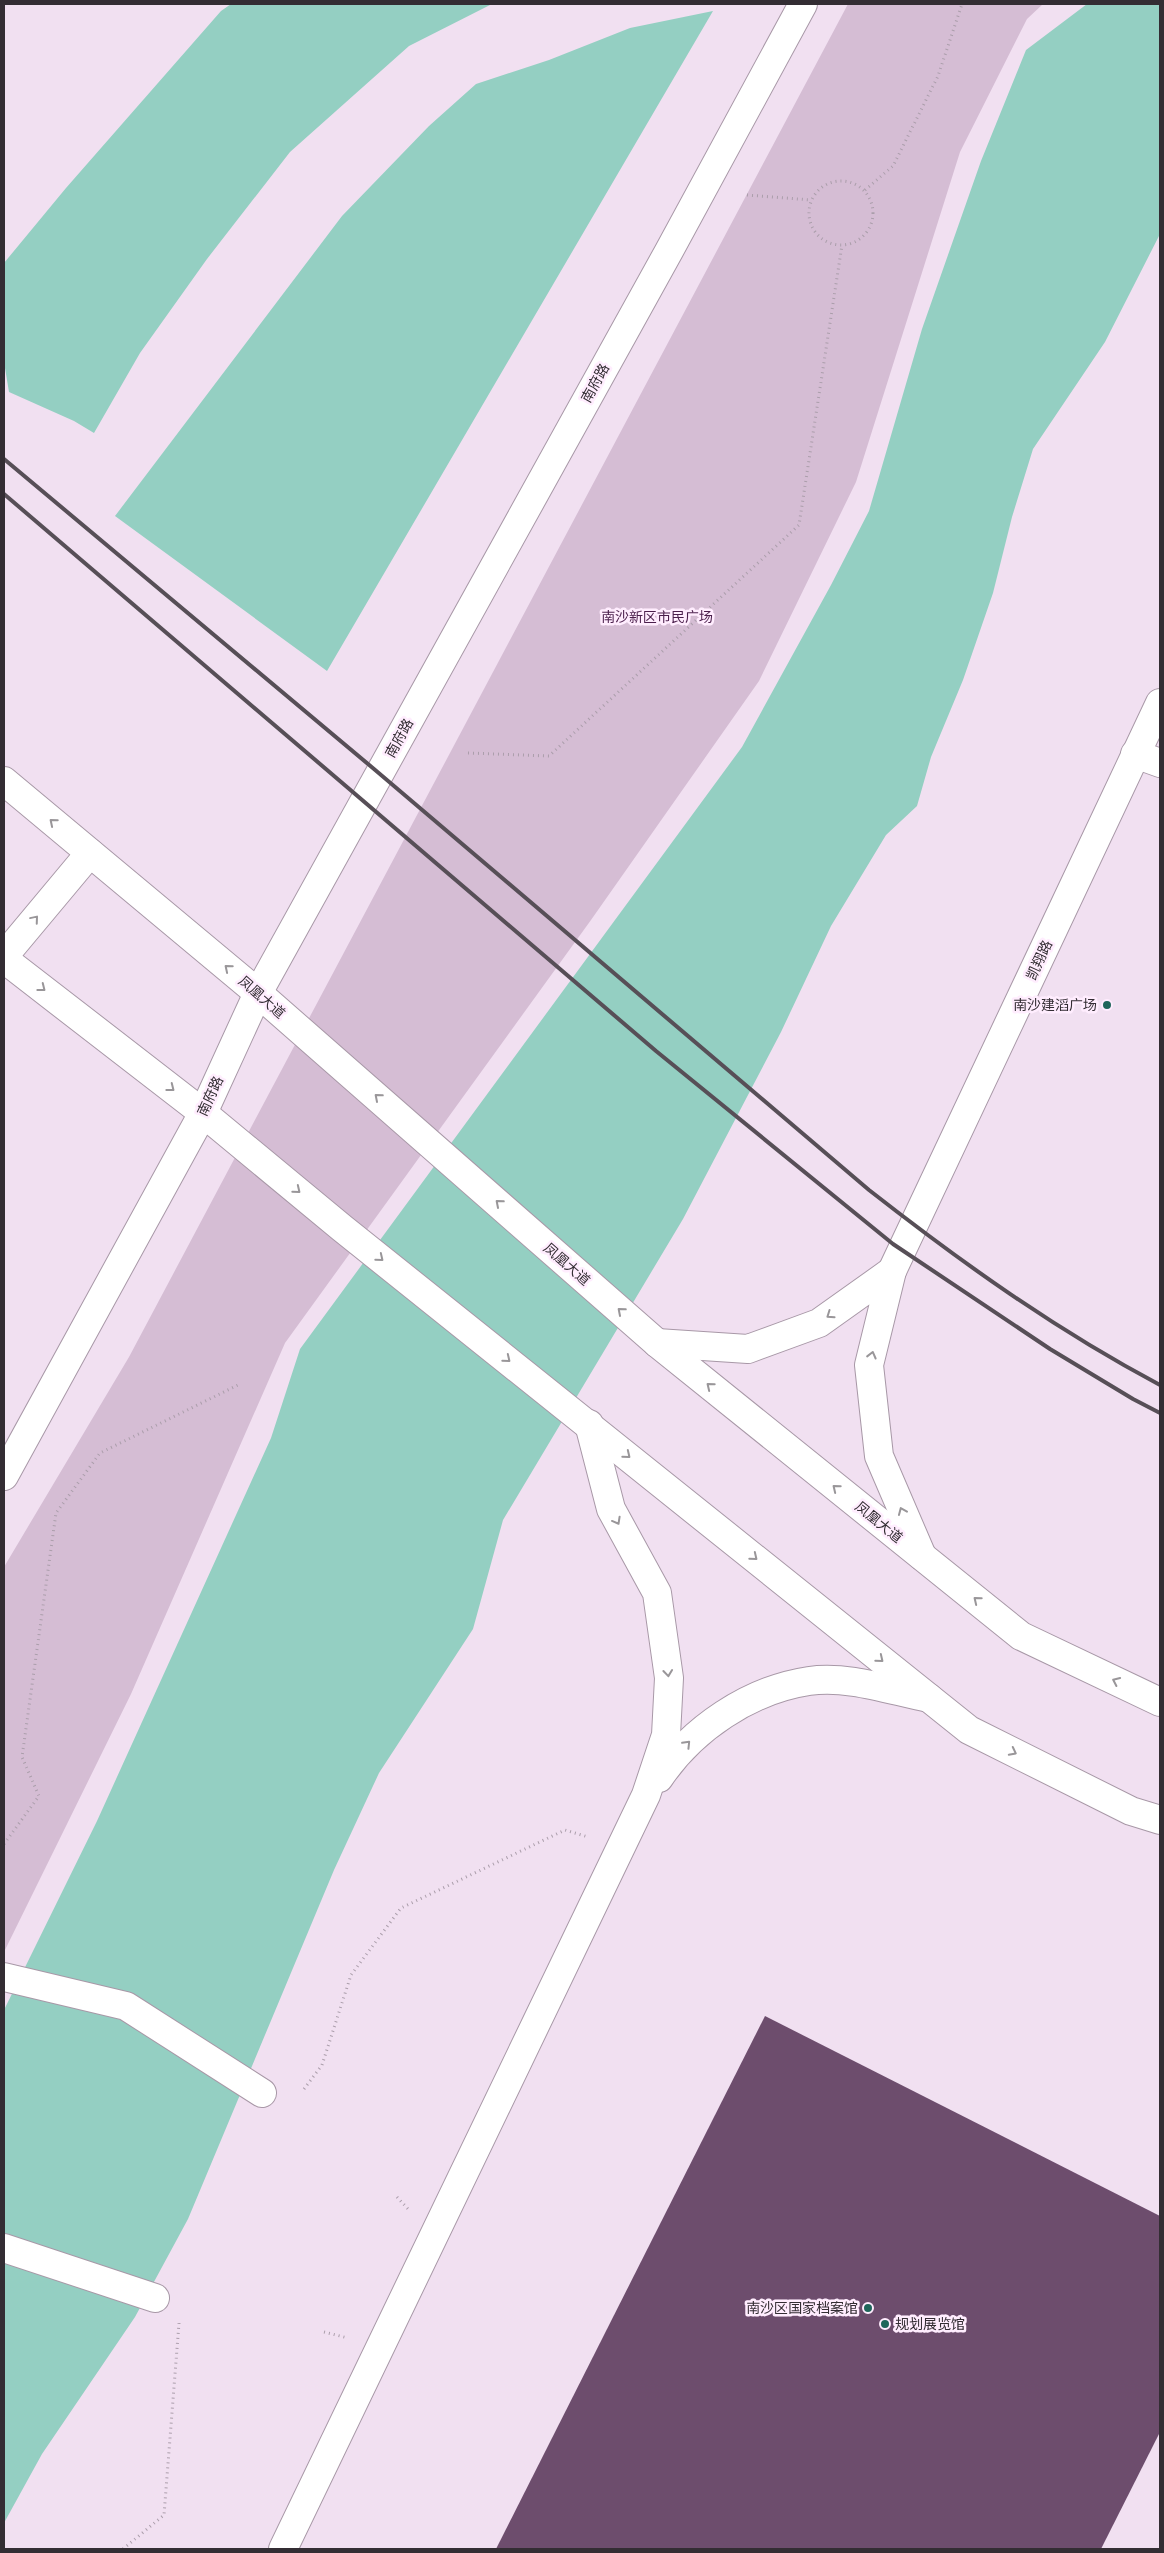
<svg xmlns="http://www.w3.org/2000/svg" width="1164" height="2553" font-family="'Open Sans','Noto Sans SC',sans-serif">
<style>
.green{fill:#d5bdd4}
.water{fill:#94cfc2}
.building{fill:#6d4d6d}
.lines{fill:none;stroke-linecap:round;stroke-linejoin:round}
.minor-casing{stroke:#a898a7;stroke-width:30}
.major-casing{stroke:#a898a7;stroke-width:30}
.path{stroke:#ab9eab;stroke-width:3;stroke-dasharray:1 4;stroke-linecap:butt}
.minor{stroke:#fff;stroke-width:28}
.major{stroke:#fff;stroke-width:28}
.rail{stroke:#574f57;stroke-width:4}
.oneway{stroke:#999699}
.poi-dot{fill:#1f665a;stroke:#ffedfe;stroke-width:2}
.labels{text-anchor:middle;stroke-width:5;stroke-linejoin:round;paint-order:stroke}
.street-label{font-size:14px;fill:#332d33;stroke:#ffedfe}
.park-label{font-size:14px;fill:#4a1e4b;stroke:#ffedfe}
.poi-label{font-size:14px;fill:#332d33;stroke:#ffedfe;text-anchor:end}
</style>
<rect width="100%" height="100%" fill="#f1e0f1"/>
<path class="green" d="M848,4H1043L1027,19L960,152L856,482L759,681L591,920L285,1343L131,1694L4,1952V1567L129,1357Z"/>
<g class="water">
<path d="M231,4H492L409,46L290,152L207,259L140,353L94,433L74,421L9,392L4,362V263L66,188L221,11Z"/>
<path d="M1087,4H1160V234L1105,342L1033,449L1012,517L993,593L963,680L931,757L917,806L886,835L831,926L781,1032L683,1219L503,1520L473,1629L379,1773L334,1870L188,2219L135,2317L42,2454L4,2523V2010L97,1821L271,1438L300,1349L742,747L831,585L869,511L922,329L981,161L1026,50Z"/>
<path d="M713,11L327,671L115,516L342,216L429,126L476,84L549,60L630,28Z"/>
</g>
<path class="building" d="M765,2016L1160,2216V2432L1101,2549H496Z"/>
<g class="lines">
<g class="minor-casing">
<g id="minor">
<path d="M1135,754L1160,763"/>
<path d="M892,1271L1160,703"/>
<path d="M657,1343L748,1349L819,1323L892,1271L869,1365L879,1456L922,1556"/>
<path d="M4,1476L203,1113L258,993L669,251L803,4"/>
<path d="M659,1778C692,1729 749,1690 809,1681C848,1675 892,1691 929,1698"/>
<path d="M4,1977L126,2006L262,2093"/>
<path d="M4,2248L155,2298"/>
<path d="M283,2549L646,1795L666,1735L669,1678L657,1593L611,1509L589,1424"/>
</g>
</g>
<g class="major-casing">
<g id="major">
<path d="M4,781L258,993L657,1343L1021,1636L1160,1702"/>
<path d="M4,956L90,853"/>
<path d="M4,959L203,1113L342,1228L969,1730L1131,1811L1160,1820"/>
</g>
</g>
<g class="path">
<circle cx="841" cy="213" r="32"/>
<path d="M865,190L893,166L938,76L962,4"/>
<path d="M747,195L811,200"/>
<path d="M468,753L549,756L799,525L842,245"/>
<path d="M4,1844L39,1796L22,1757L56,1513L100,1453L238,1385"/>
<path d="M304,2089L322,2065L351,1975L401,1908L565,1830L588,1837"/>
<path d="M397,2197L408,2209"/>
<path d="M324,2332L348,2338"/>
<path d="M123,2549L164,2515L179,2323"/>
</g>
<use href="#minor" class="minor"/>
<use href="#major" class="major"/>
<g class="rail">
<path d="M4,459L374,769L869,1190C961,1262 1056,1330 1160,1385"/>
<path d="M4,494L656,1051L893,1244L1050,1349L1133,1399L1160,1413"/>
</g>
</g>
<defs><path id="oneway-chevron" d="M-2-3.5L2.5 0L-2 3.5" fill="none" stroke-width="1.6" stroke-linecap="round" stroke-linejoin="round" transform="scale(1.25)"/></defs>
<g class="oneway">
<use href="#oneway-chevron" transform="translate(53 822) rotate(-140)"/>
<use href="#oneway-chevron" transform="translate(35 919) rotate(-50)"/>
<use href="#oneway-chevron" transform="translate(228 968) rotate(-140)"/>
<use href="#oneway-chevron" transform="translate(42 988) rotate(38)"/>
<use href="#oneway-chevron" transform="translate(171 1088) rotate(38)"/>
<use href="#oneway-chevron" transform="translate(378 1097) rotate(-139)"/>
<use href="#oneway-chevron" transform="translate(297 1190) rotate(39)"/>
<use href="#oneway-chevron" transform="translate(499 1203) rotate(-139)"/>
<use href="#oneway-chevron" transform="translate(380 1258) rotate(39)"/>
<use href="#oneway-chevron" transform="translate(621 1311) rotate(-139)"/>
<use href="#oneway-chevron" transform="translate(830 1315) rotate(145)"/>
<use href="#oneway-chevron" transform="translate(872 1355) rotate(-76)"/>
<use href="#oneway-chevron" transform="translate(507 1359) rotate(39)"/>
<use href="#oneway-chevron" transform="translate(710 1386) rotate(-141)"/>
<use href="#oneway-chevron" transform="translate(627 1455) rotate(39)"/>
<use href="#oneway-chevron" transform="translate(836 1488) rotate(-141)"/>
<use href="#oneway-chevron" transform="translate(902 1511) rotate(-113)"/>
<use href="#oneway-chevron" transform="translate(617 1521) rotate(61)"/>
<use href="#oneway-chevron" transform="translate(754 1557) rotate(39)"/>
<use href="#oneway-chevron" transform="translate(977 1600) rotate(-141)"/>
<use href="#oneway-chevron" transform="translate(880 1659) rotate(39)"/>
<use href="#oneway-chevron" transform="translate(668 1673) rotate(84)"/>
<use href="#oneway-chevron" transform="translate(1116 1681) rotate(-155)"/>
<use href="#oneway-chevron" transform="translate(687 1744) rotate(-46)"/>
<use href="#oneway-chevron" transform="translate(1013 1752) rotate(27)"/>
</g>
<g class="poi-dot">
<circle cx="1107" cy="1005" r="5"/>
<circle cx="868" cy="2308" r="5"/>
<circle cx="885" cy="2324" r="5"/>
</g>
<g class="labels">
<g class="street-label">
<text transform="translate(595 383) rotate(-61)" y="5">南府路</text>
<text transform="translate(399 738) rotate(-61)" y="5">南府路</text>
<text transform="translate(1039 960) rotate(-65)" y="5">凯翔路</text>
<text transform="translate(262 997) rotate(41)" y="5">凤凰大道</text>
<text transform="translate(210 1096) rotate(-65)" y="5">南府路</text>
<text transform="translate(567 1264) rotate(41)" y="5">凤凰大道</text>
<text transform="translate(879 1522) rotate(39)" y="5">凤凰大道</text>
</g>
<g class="park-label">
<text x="657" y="622">南沙新区市民广场</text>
</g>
<g class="poi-label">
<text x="1097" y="1010">南沙建滔广场</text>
<text x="858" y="2313">南沙区国家档案馆</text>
<text x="895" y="2329" text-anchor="start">规划展览馆</text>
</g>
</g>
<rect width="1164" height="2553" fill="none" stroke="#332d33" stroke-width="10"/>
</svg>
